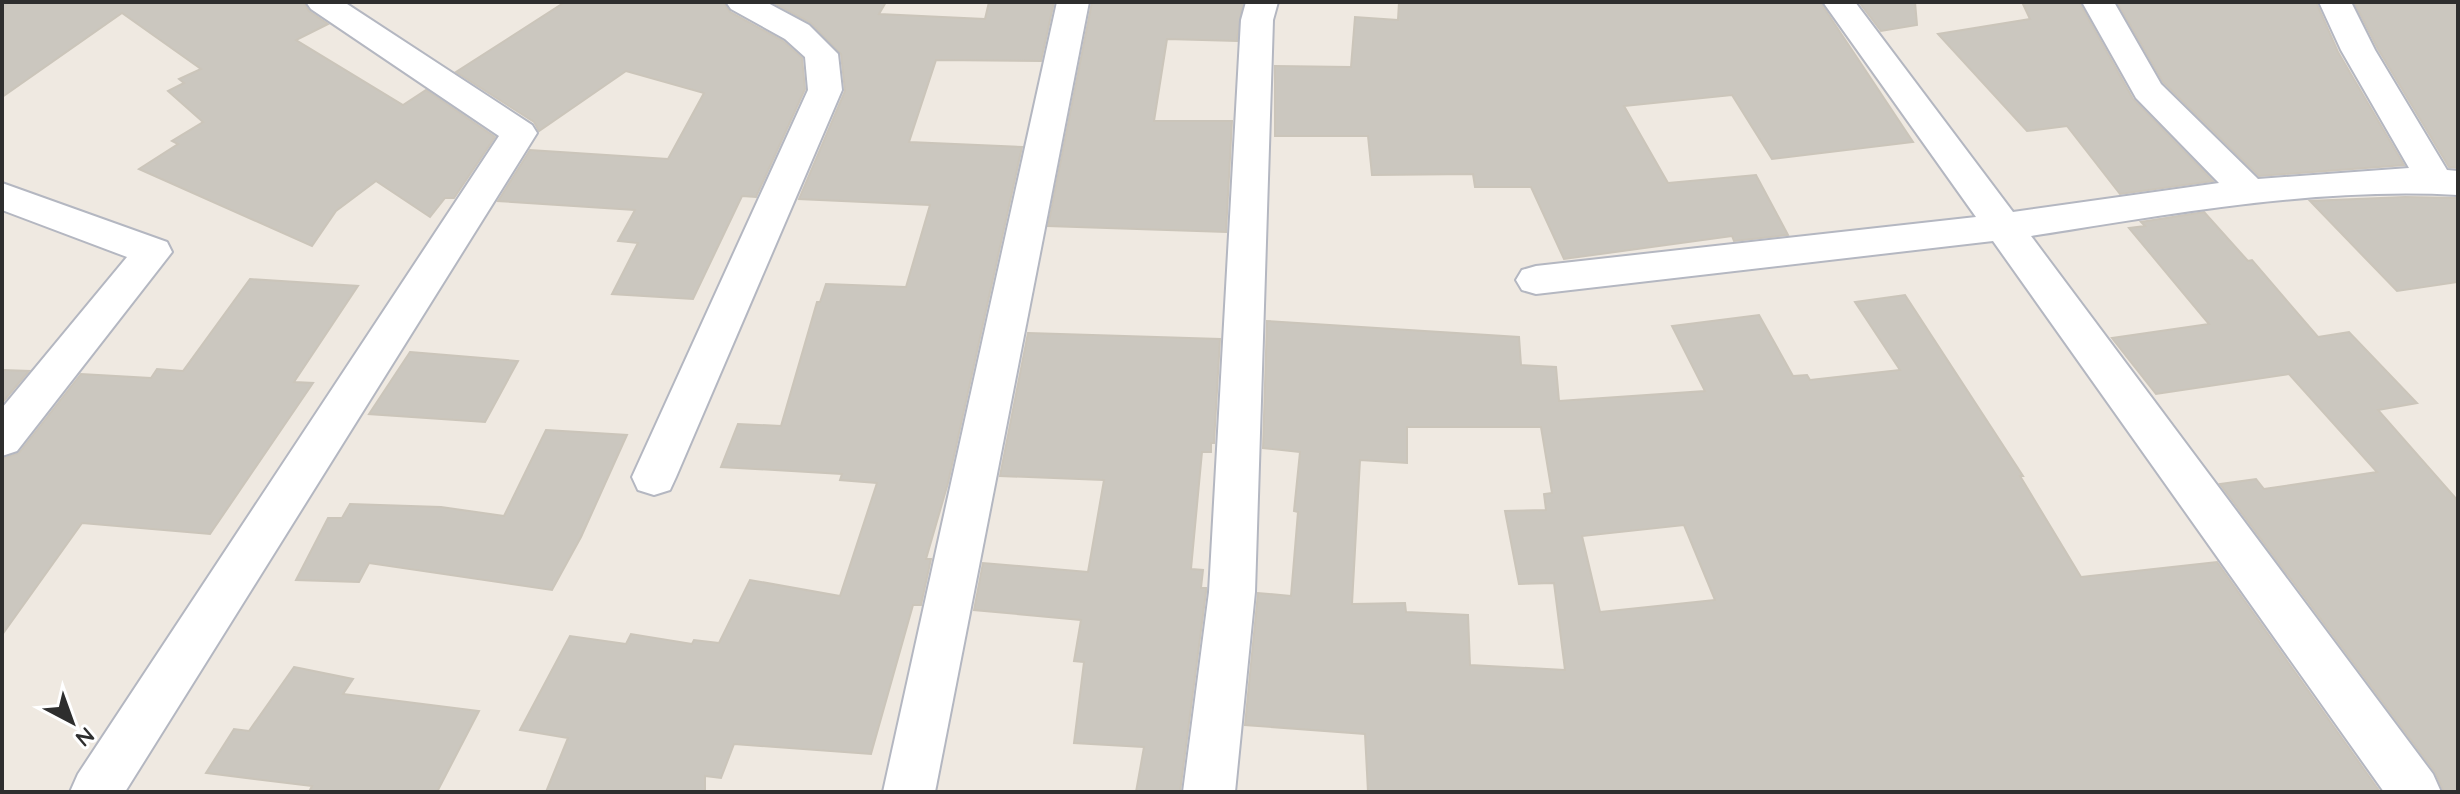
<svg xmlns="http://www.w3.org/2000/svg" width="2460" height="794" font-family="Quicksand,sans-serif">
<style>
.building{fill:#cbc7bf;stroke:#cbc5ba;stroke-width:2;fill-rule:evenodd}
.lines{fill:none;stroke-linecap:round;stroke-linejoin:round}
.street-casing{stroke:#b4b7c1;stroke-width:4}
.street{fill:#fff;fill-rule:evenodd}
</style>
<rect width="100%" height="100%" fill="#efe9e1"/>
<g class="building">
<path d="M2,2H303L309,11L328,24L296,40L403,105L426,90L495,137L454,198H445L430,217L376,181L336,211L312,246L139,169L178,144L172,141L203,122L168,91L184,83L179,79L201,69L122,13L2,97Z"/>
<path d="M565,2H723L730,12L783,41L802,58L805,89L756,197L742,196L693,299L612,294L638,243L618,241L635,210L498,201L530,150L668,159L704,93L626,71L539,131L534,122L456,72Z"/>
<path d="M772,2H886L879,14L985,19L989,2H1054L1041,61L936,60L909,142L1022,147L948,483L926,559H931L921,605H913L871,754L734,744L721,778L705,776V792H546L568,738L520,730L570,636L626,644L631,634L692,644L694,640L719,643L750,580L840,596L877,483L840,480L842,474L721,467L738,424L781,426L817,302H820L826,284L906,287L930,205L799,199L845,91L841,54L811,23Z"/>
<path d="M1092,2H1243L1237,41L1167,39L1154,121H1232L1226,232L1048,226Z"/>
<path d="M1399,2H1820L1913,142L1772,159L1732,95L1624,106L1668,183L1756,175L1788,235L1734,241L1732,236L1564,259L1531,187H1475L1473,174L1372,175L1368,136H1275V66L1351,67L1355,17L1398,20Z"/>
<path d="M1859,2H1915L1917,25L1881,31Z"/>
<path d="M2022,2H2079L2133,99L2213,181L2120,194L2067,126L2027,131L1938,34L2030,19Z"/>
<path d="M2117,2H2316L2338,52L2404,165L2259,176L2163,82Z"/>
<path d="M2354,2H2458V168L2449,167L2378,49Z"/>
<path d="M2405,197L2458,198V282L2397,291L2310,201Z"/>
<path d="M2204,212L2248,261L2252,260L2318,337L2349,332L2417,403L2378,410L2458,501V792H2444L2435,772L2220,484L2256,479L2264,489L2377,472L2289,374L2156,394L2112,338L2209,324L2129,228L2145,226L2141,222Z"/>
<path d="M250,279L358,286L294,382L313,383L210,534L82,523L2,635V459L19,453L81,374L151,378L157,369L183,371Z"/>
<path d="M1905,295L2023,476H2020L2081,577L2217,562L2380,792H1368L1365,734L1245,725L1258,593L1291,596L1298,512L1294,511L1300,452L1263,448L1267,321L1519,337L1521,365L1556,367L1559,401L1705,391L1672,326L1759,315L1793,376L1807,375L1810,380L1900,370L1855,302ZM1407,427H1541L1552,493L1544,494L1546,510L1505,511L1519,584L1554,583L1565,670L1470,665L1468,615L1406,612L1405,603L1352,604L1360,460L1407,463ZM1684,525L1715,600L1600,612L1582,536Z"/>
<path d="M1028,333L1220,339L1214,443H1211V452H1202L1191,569L1203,570L1201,588H1206V592L1180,792H1136L1144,747L1074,743L1084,662L1074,661L1081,620L974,610L983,563L1088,572L1104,480L1000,476Z"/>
<path d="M410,352L518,361L485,422L369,414Z"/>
<path d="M2,370L29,371L2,403Z"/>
<path d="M546,430L627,435L581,537L552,590L369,563L359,582L296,580L328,518H342L350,504L441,507L504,516Z"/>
<path d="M294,667L353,679L343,694L479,711L437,792H309L312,786L206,773L234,729L249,731Z"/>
</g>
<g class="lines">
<g class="street-casing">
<g id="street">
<path d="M306,2H344L532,125L537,133L125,792H70L78,774L499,136L311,9Z"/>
<path d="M726,2H766L809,25L838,54L842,90L676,477L670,490L654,495L638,490L632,477L808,90L805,57L785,39L731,9Z"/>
<path d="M1057,2H1089L935,792H883Z"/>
<path d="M1246,2H1278L1273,20L1255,592L1235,792H1183L1209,592L1241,20Z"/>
<path d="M1823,2H1855L2013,212L2219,183L2136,98L2082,2H2114L2161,84L2258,179L2409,168L2341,50L2319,2H2351L2375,50L2447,170L2458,171V195C2316,187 2171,214 2031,236L2433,774L2441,792H2384L1993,241L1536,294L1522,290L1516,280L1522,270L1536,266L1976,217Z"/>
<path d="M2,183L167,242L172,252L17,451L2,456V408L127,257L2,210Z"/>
</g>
</g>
<use href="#street" class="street"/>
</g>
<rect width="2460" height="794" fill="none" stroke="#2e2e2e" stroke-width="8"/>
<g transform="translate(72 722) rotate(139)" stroke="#ffffff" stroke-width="6" paint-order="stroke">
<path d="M0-6L14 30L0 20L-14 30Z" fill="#2e2e2e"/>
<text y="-12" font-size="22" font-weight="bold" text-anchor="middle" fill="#2e2e2e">N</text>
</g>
</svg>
